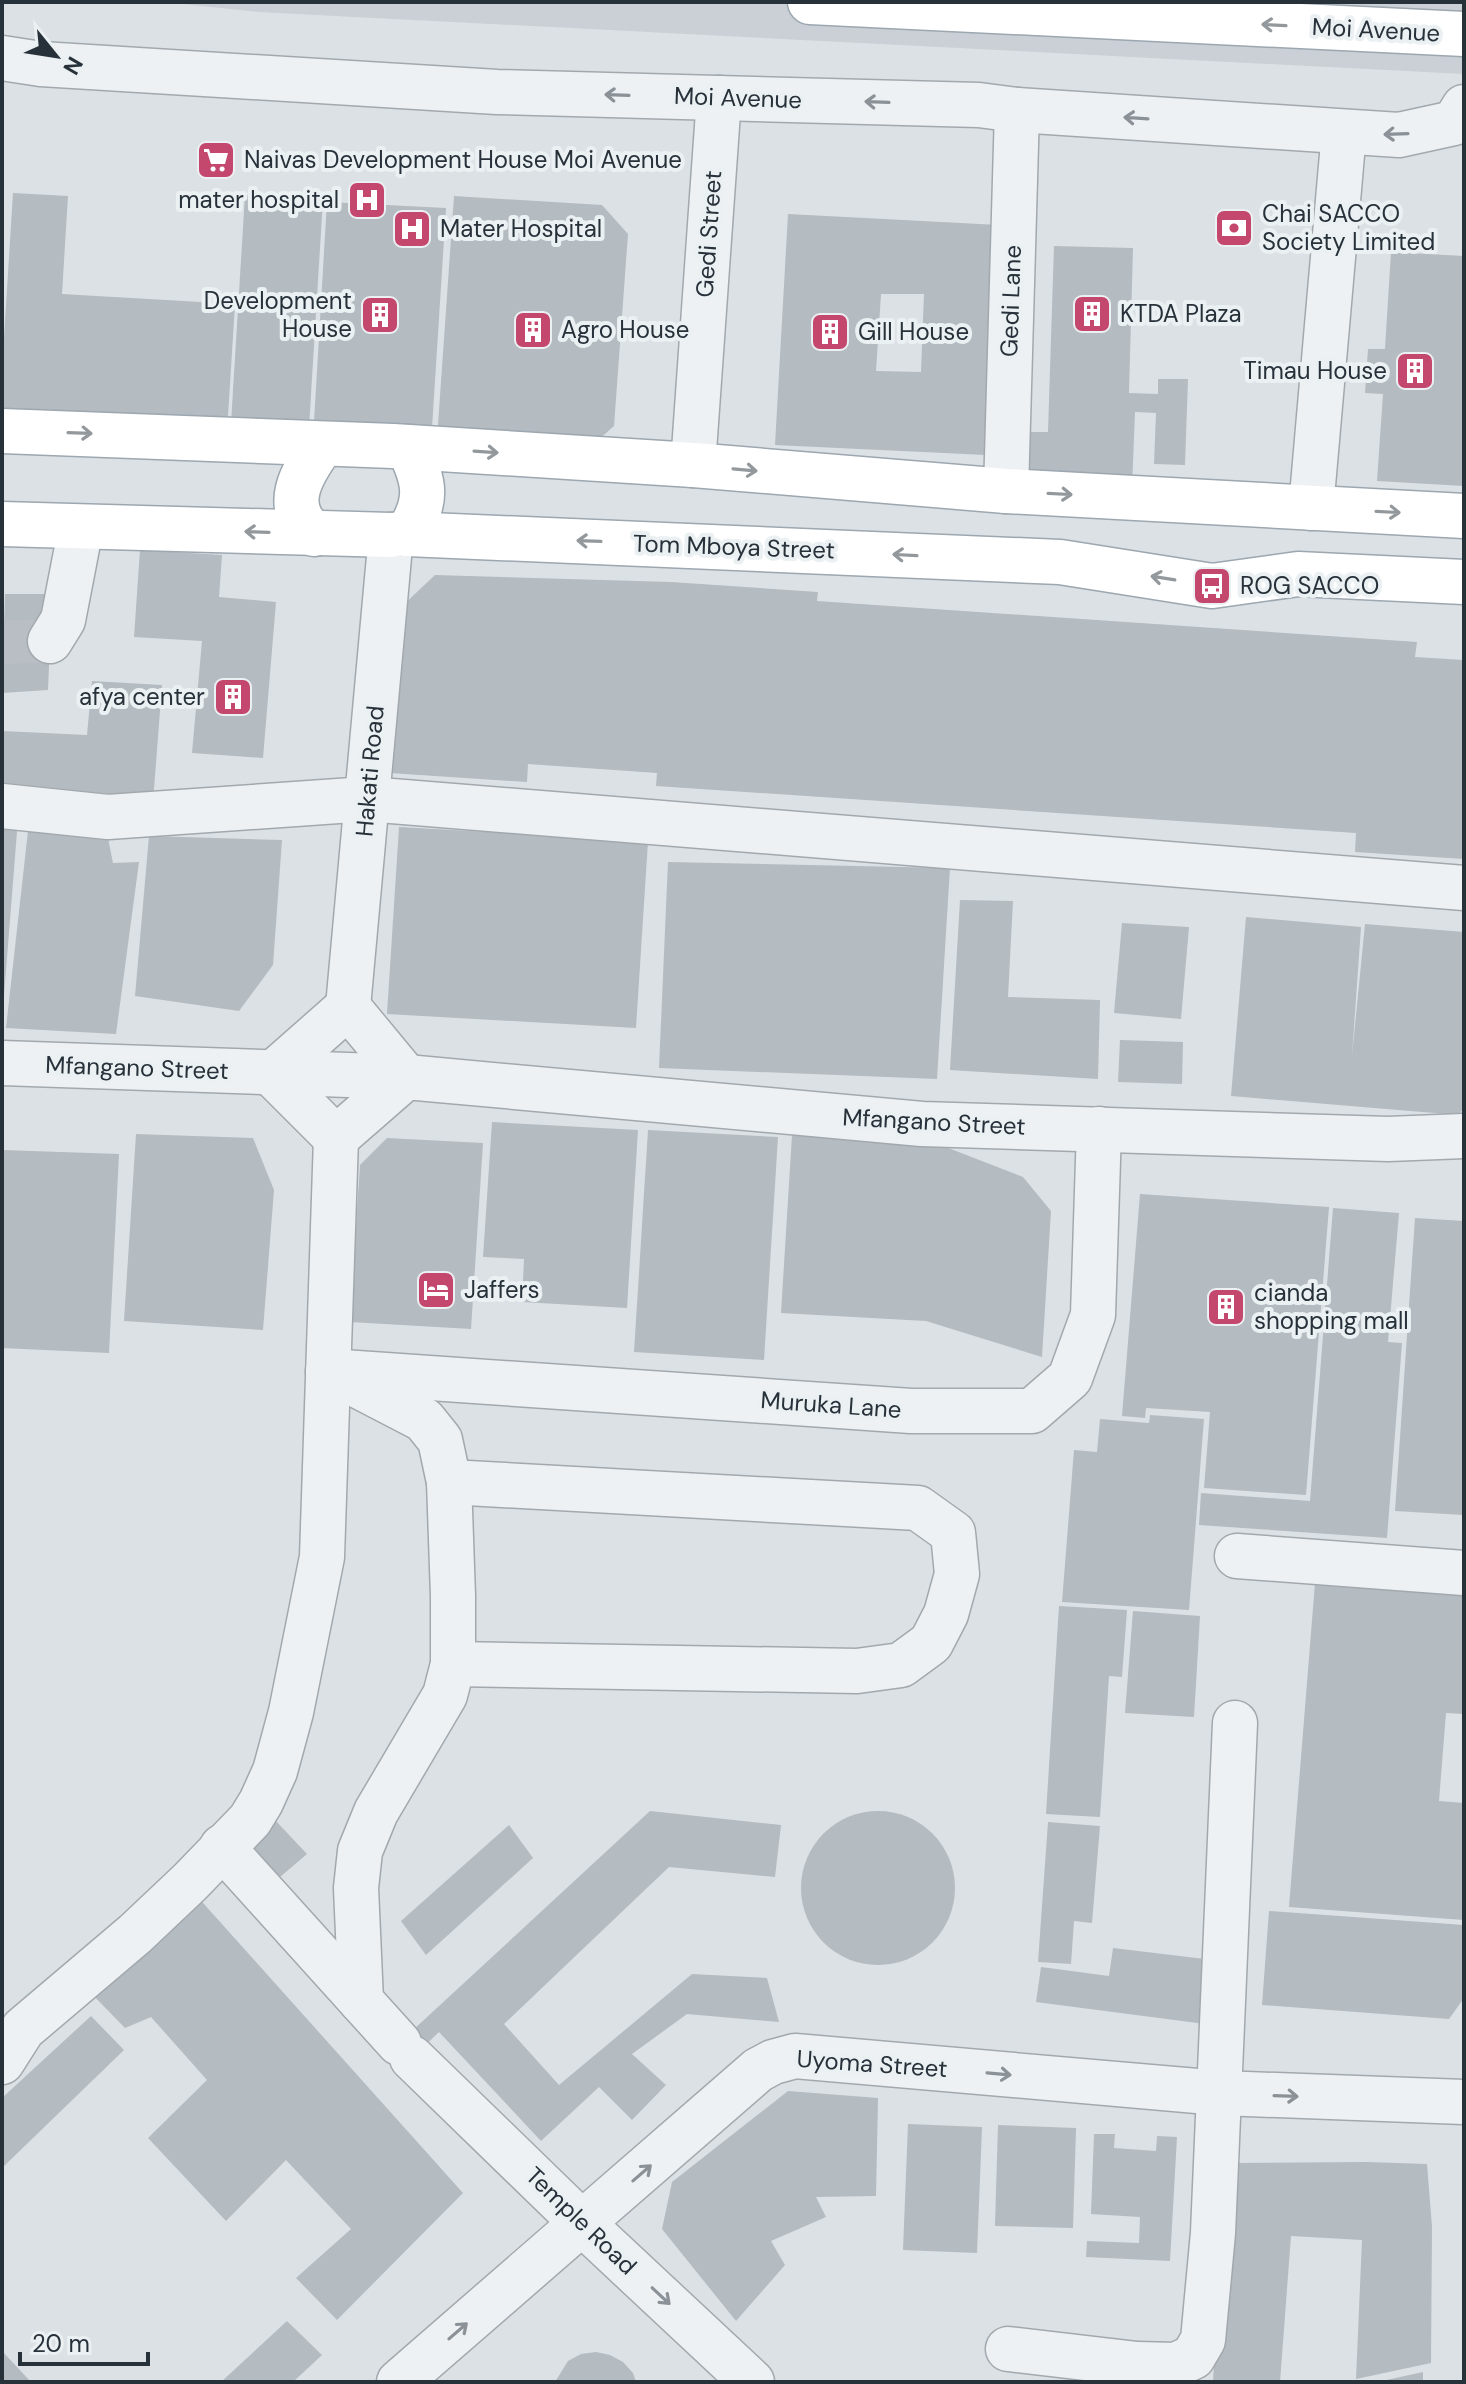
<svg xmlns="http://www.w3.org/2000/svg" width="1466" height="2384" font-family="'DM Sans',sans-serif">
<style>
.built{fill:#cad0d6}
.building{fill:#b4bbc1;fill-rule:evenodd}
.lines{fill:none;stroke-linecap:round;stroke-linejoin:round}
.minor-tunnel{stroke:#b8bec3;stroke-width:44;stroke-dasharray:44 22;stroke-linecap:butt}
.minor-casing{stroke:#a2a9ae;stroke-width:47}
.major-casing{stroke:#9ca7b0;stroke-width:47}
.minor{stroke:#eef1f4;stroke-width:44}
.major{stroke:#fff;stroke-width:44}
.oneway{stroke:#93989c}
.oneway2{stroke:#8a9197}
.labels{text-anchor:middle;stroke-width:8;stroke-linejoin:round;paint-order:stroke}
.street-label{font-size:24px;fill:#27313a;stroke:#ebf0f3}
.poi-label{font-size:24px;fill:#27313a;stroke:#ebf0f3;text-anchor:start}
</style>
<rect width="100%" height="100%" fill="#dce1e5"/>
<path class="built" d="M164,2H1464V74L258,12Z"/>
<g class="building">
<path d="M13,193L68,196L62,294L235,304L227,432L2,420V370Z"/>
<path d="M245,195L323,199L309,427L231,423Z"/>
<path d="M454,196L602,205L628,234L614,426L589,448L437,439Z"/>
<path d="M327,202L446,208L432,428L314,422Z"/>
<path d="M788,214L999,225L986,455L775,445ZM881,294H924L921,372L876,371Z"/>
<path d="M1054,246L1133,248L1129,393L1158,394V379H1188L1185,465L1154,464L1156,413L1135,412L1132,487L1023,484L1025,432H1048Z"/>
<path d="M1391,252L1464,256V486L1377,481L1383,394L1365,393L1368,349H1385Z"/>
<path d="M140,550L222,555L219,597L276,602L263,758L192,753L202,641L134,637Z"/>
<path d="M435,575L671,582L818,592L817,601L1417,642L1415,657L1464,660V859L1355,852L1356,833L656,786L657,773L528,764L527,782L390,773L401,607Z"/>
<path d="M5,594H52L48,690L2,693Z"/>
<path d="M92,681L162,685L153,802L2,794V731L87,735Z"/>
<path d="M2,818L18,819L4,995H2Z"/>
<path d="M399,827L648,841L636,1028L387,1014Z"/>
<path d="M28,831L107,833L113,863L139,862L116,1034L6,1028Z"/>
<path d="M149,836L282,840L273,965L239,1011L135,996Z"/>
<path d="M668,862L950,868L937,1079L659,1068Z"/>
<path d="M960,900L1013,901L1008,997L1100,1000L1098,1079L950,1070Z"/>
<path d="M1246,917L1361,927L1352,1056L1365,924L1464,932V1108L1458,1115L1231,1096Z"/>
<path d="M1122,923L1189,927L1181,1019L1114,1013Z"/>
<path d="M1120,1040L1183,1042L1182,1084L1118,1082Z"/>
<path d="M492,1122L638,1130L627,1308L522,1302L524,1259L483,1257Z"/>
<path d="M648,1130L778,1137L764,1360L634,1352Z"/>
<path d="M136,1134L253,1138L274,1190L263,1330L124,1321Z"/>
<path d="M792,1135L938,1144L1023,1177L1051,1211L1042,1357L926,1321L781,1313Z"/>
<path d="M387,1138L483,1143L471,1329L350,1322L360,1165Z"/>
<path d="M2,1150L119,1154L109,1353L2,1348Z"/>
<path d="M1140,1194L1329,1207L1306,1495L1204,1488L1210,1412L1146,1408L1145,1418L1122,1416Z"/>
<path d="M1333,1208L1399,1213L1388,1342L1402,1343L1387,1538L1199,1525L1201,1493L1310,1501Z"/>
<path d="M1415,1218L1464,1221V1515L1395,1511Z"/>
<path d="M1150,1415L1204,1419L1189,1610L1062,1602L1074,1450L1097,1452L1100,1419L1149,1423Z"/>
<path d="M1315,1583L1464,1594V1714L1446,1713L1439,1801L1464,1803V1920L1289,1907Z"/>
<path d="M1059,1606L1127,1610L1122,1677L1109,1676L1100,1817L1046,1814Z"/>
<path d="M1133,1611L1200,1616L1194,1717L1125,1713Z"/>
<path d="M650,1811L781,1825L775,1877L669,1867L504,2024L559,2085L692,1974L767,1978L779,2022L687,2014L632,2054L666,2085L632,2120L599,2087L541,2141L439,2032L412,2058L399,2043Z"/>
<circle cx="878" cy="1888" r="77"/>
<path d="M275,1820L307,1854L280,1877L247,1842Z"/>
<path d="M1048,1822L1100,1826L1092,1923L1074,1921L1071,1964L1038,1962Z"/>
<path d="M509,1825L533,1858L426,1955L401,1921Z"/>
<path d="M195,1894L463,2193L337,2320L296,2278L351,2229L286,2160L226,2221L148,2138L207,2080L151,2017L125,2028L86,1988Z"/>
<path d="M1269,1911L1464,1925V1998L1449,2019L1262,2005Z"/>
<path d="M1113,1948L1213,1960L1205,2024L1036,2002L1041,1967L1109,1976Z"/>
<path d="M91,2016L124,2050L2,2168V2098Z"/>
<path d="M788,2091L878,2098L876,2196L816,2197L826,2217L771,2241L785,2265L736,2321L662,2229L672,2182Z"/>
<path d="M908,2124L982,2127L977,2253L903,2250Z"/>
<path d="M998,2125L1076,2128L1073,2228L995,2226Z"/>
<path d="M1094,2134H1115L1114,2148L1156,2151L1157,2136L1177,2137L1170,2261L1086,2257L1087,2241L1139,2243L1140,2217L1091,2214Z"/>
<path d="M1367,2162L1427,2164L1432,2227L1431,2363L1356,2379L1362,2240L1291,2236L1280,2382H1213L1225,2163Z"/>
<path d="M287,2321L322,2355L293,2382H221Z"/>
<path d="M2,2351L31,2382H2Z"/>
<path d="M596,2352L610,2355L623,2362L633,2373L636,2382H555L568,2361L581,2354Z"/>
<path d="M1423,2372V2382H1382V2381Z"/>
</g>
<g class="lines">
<path class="minor-tunnel" d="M2,642L50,641"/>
<g class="minor-casing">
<g id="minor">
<path d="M2,58L41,64L497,92L979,105L1017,110L1399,135L1454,123L1464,107"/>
<path d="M693,465L719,98"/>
<path d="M1006,491L1017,110"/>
<path d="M1311,508L1344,132"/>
<path d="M50,641L63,620L81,527"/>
<path d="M2,806L108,817L367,799L1464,888"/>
<path d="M348,1007L391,535L407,534"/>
<path d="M348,1007L406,1077"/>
<path d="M2,1063L406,1077L922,1124L1388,1139L1464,1136"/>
<path d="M272,1074L348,1007"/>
<path d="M272,1074L336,1138"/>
<path d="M336,1138L406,1077"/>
<path d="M328,1371L911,1411H1032L1070,1378L1093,1315L1099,1129"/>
<path d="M345,1379L424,1420L440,1440L449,1482L453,1596V1664L445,1695L376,1812L360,1851L356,1888L361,2001"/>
<path d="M449,1482L918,1508L953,1533L957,1574L946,1614L931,1643L901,1665L857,1671L453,1664"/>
<path d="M1237,1556L1464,1573"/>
<path d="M222,1847L399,2043"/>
<path d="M412,2058L583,2224L752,2382"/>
<path d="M2,2062L23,2029L135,1934L190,1882L250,1820L261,1802L275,1771L291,1712L322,1557L336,1138"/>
<path d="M1008,2349L1137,2364L1176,2365L1193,2357L1203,2340L1213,2233L1235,1723"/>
<path d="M399,2382L758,2070L773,2062L795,2056L1220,2093L1464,2102"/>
</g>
</g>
<g class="major-casing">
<g id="major">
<path d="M810,2L1464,34"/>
<path d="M2,431L393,446L693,465L1006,491L1464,516"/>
<path d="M2,524L391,535"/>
<path d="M314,534C281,506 301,474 322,445"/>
<path d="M407,534L1060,562L1212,586L1298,574L1464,582"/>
<path d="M407,534C429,501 425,481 408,447"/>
</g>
</g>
<use href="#minor" class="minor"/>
<use href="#major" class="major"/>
</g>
<defs><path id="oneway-shaft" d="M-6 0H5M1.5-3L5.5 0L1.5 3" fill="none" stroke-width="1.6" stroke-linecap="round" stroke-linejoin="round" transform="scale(2)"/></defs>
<g class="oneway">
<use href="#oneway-shaft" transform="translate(1274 25) rotate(-177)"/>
<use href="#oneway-shaft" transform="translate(80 433) rotate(2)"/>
<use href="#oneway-shaft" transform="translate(486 452) rotate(4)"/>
<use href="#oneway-shaft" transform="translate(745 470) rotate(5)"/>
<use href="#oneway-shaft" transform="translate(1060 494) rotate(3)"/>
<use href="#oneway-shaft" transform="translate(1388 512) rotate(3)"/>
<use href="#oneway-shaft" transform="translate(257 532) rotate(-178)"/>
<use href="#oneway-shaft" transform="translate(589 541) rotate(-178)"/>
<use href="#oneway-shaft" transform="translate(905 555) rotate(-177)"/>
<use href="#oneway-shaft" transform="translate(1163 578) rotate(-171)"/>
</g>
<g class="oneway2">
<use href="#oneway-shaft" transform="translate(617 95) rotate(-178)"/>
<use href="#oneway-shaft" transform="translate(877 102) rotate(-178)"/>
<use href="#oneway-shaft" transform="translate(1136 118) rotate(-176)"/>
<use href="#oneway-shaft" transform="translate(1396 134) rotate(178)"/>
<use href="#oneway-shaft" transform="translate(999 2074) rotate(5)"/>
<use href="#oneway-shaft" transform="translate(1286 2096) rotate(2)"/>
<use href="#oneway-shaft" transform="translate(642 2173) rotate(-41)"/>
<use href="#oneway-shaft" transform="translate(661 2296) rotate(43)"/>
<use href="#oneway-shaft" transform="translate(458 2331) rotate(-41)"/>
</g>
<defs>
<g id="supermarket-square" transform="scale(2)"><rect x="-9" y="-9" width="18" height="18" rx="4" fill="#c4476d" stroke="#ebf0f3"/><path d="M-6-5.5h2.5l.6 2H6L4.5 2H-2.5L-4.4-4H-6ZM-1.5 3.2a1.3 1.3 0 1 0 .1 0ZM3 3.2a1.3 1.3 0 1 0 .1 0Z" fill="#fff"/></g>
<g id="hospital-square" transform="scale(2)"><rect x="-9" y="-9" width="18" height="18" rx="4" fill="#c4476d" stroke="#ebf0f3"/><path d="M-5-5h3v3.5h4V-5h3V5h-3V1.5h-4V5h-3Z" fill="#fff"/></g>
<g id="bank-square" transform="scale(2)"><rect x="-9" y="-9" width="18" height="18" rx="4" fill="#c4476d" stroke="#ebf0f3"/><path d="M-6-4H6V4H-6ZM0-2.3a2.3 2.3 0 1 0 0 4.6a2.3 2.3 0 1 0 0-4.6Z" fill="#fff"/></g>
<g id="building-square" transform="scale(2)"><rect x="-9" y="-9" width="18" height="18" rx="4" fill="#c4476d" stroke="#ebf0f3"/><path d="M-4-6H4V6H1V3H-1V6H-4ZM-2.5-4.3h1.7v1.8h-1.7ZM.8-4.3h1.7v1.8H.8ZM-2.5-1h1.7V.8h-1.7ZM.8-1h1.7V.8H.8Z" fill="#fff"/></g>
<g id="bus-square" transform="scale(2)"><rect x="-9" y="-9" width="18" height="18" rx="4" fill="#c4476d" stroke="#ebf0f3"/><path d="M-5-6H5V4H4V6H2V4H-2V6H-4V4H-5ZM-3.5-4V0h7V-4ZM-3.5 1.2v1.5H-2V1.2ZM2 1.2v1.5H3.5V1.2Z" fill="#fff"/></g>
<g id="hotel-square" transform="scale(2)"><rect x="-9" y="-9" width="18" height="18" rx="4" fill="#c4476d" stroke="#ebf0f3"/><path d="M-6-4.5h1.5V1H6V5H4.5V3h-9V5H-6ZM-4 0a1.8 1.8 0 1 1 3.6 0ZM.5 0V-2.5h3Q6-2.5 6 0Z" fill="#fff"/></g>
</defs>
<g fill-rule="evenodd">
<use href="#supermarket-square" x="216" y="160"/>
<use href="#hospital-square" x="367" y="200"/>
<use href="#bank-square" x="1234" y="228"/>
<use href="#hospital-square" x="412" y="229"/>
<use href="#building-square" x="1092" y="314"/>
<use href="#building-square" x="380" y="315"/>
<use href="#building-square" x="533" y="330"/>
<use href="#building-square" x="830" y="332"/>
<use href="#building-square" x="1415" y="371"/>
<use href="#bus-square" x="1212" y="586"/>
<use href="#building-square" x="233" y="697"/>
<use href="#hotel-square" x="436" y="1290"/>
<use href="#building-square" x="1226" y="1307"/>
</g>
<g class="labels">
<g class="street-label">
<text transform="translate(1376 30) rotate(3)" y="8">Moi Avenue</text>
<text transform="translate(738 98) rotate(2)" y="8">Moi Avenue</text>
<text transform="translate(709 234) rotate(-86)" y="8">Gedi Street</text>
<text transform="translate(1011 301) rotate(-88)" y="8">Gedi Lane</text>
<text transform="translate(734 547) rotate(2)" y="8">Tom Mboya Street</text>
<text transform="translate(370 771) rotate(-85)" y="8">Hakati Road</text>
<text transform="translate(137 1068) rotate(2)" y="8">Mfangano Street</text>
<text transform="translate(934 1122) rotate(3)" y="8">Mfangano Street</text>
<text transform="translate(831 1405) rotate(4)" y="8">Muruka Lane</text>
<text transform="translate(872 2064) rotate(4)" y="8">Uyoma Street</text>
<text transform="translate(581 2221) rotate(44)" y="8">Temple Road</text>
</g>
<g class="poi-label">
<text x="244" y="168">Naivas Development House Moi Avenue</text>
<text x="339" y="208" text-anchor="end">mater hospital</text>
<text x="1262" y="222">Chai SACCO<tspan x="1262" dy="28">Society Limited</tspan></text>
<text x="440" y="237">Mater Hospital</text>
<text x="352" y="309" text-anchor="end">Development<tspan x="352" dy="28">House</tspan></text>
<text x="1120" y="322">KTDA Plaza</text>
<text x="561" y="338">Agro House</text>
<text x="858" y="340">Gill House</text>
<text x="1387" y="379" text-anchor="end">Timau House</text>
<text x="1240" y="594">ROG SACCO</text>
<text x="205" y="705" text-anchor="end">afya center</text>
<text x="464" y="1298">Jaffers</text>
<text x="1254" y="1301">cianda<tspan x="1254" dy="28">shopping mall</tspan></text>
</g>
</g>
<rect width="1466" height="2384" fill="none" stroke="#27313a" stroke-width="8"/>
<g transform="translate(56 56) rotate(120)" stroke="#ebf0f3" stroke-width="6" paint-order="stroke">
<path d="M0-6L14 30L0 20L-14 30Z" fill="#27313a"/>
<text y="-12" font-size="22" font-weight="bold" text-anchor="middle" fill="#27313a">N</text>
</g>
<path d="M20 2352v12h128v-12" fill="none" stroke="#27313a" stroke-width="4"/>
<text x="32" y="2352" font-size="24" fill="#27313a" stroke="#ebf0f3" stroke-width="6" paint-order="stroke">20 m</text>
</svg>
